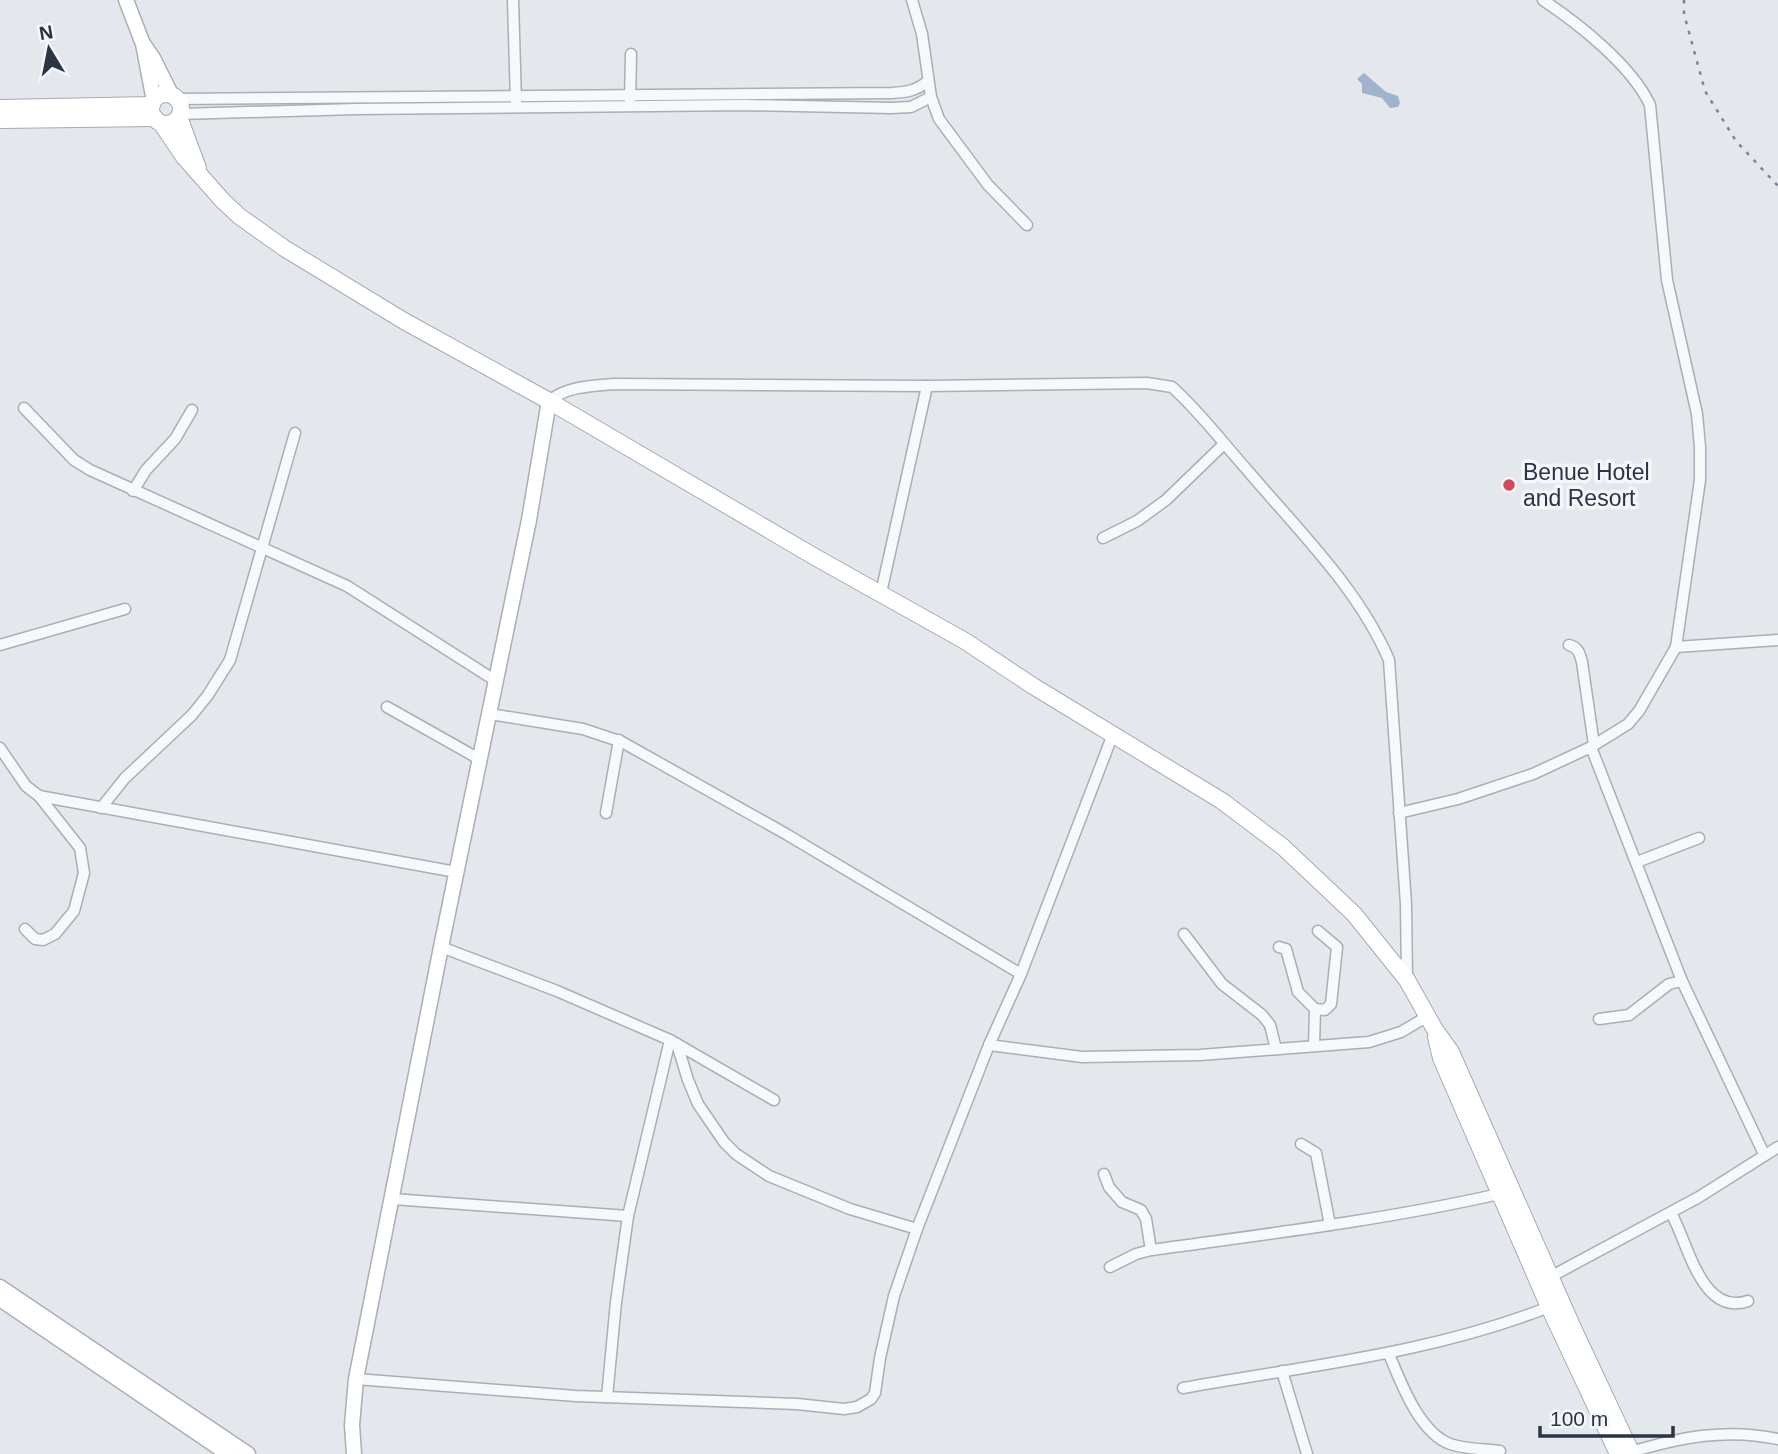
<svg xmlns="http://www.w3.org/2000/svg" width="1778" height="1454" font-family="Arial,sans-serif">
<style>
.water{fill:#9fb4cc}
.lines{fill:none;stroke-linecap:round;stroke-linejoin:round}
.street-casing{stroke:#a9aeb7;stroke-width:13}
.secondary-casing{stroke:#a9aeb7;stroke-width:17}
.primary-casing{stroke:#a3abb8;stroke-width:18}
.street{stroke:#f7f8fa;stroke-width:10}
.secondary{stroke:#fff;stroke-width:14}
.primary{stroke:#fff;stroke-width:16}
.rail{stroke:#7d8696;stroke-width:2.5;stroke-dasharray:3.5 7;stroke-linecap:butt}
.poi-dot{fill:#d1495b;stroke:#f4f6f9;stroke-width:2.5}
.labels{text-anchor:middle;stroke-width:7;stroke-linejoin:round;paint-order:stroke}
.poi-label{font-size:23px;fill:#2b3445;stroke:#f4f6f9;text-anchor:start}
</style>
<rect width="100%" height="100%" fill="#e4e7ec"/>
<path class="water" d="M1364,73L1386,92L1398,96L1400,103L1398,107L1390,108L1382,98L1362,93V84L1357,79Z"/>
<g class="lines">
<g class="street-casing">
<g id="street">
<path d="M513,0L516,102"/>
<path d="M912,0L922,34L931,97L939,119L988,185L1027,225"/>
<path d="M177,99L892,93C907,92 916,91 928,81"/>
<path d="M630,101L631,54"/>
<path d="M180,114L357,109L745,105L891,108L911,107L931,97"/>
<path d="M549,401C567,386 592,386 614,384L927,386L1147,383L1172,387C1200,412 1223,443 1248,471C1298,530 1358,588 1389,660L1406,904L1407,980"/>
<path d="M24,408L74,460L90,470L347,586L496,681"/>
<path d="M133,491L146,470L175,439L192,410"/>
<path d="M1103,538L1137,521L1166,500L1224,444"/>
<path d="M881,593L927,386"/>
<path d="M0,645L125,609"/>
<path d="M1569,645C1578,647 1580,654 1582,662L1594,745"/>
<path d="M1676,647L1778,640"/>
<path d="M387,707L481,760"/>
<path d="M490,714L583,729L622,742L786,834L1021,974"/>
<path d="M1591,747L1682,981L1764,1154"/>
<path d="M0,748L26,786L39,796L456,872"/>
<path d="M101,808L125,778L192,715L208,695L230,660L295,433"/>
<path d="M606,813L619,740"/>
<path d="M1399,813L1458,799L1533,774L1591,747L1628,724L1639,711L1676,647L1700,480V447L1697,414L1667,280L1650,105C1632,66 1579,24 1543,0"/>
<path d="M1637,862L1699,838"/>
<path d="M25,929L35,939L43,940L55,934L74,911L84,873L80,848L39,796"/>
<path d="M1184,934L1222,984L1262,1015L1270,1025L1276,1049"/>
<path d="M441,947L557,991L670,1040L774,1100"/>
<path d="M1279,947L1286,949L1298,992L1315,1009L1325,1010L1331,1004L1337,947L1318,931"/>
<path d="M1599,1019L1629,1015L1669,984L1682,981"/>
<path d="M677,1044L688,1080L698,1104L724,1142L736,1154L769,1176L850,1209L917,1229"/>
<path d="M989,1045L1082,1057L1200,1055L1369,1042L1401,1032L1428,1016"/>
<path d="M1314,1046L1315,1009"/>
<path d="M1301,1144L1316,1153L1330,1225"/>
<path d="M1104,1174L1109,1187L1122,1202L1141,1210L1146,1219L1151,1250"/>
<path d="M392,1199L628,1216"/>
<path d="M1671,1213C1688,1242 1701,1317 1748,1301"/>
<path d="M1110,1267L1136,1254L1151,1250C1267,1234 1384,1220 1499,1194"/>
<path d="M1550,1277L1699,1197L1778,1147"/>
<path d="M1389,1354C1401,1383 1419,1432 1450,1444C1464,1449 1484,1449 1500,1451"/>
<path d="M1282,1371L1307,1454"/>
<path d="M356,1379L576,1396L797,1404L844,1409L857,1407L871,1399L875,1393L880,1358L894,1296L917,1229L989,1045L1021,974L1113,734"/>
<path d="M1183,1388C1307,1366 1432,1353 1549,1307"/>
<path d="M607,1397L616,1302L628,1216L670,1040"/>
<path d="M1631,1452C1681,1437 1727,1428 1778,1439"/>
</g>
</g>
<g class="secondary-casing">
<g id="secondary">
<path d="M126,0L143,44L154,101"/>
<path d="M144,45L153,58L172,96"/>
<path d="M0,1287L248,1454"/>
<path d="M0,1299L228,1454"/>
<path d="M354,1454L352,1425L356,1379L441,947L529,520L549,401"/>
</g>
</g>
<g class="primary-casing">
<g id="primary">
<circle cx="166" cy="109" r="15"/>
<path d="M0,108L152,105"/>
<path d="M179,117L198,168"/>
<path d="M0,120L155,118"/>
<path d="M161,123L184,157L223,201L239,216L284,248L404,321L549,401L815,557L965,641L1033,686L1222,801L1283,847L1354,914L1407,980L1434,1028L1451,1052L1573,1328L1632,1454"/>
<path d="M1436,1037L1441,1058L1549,1307L1618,1454"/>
</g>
</g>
<use href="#street" class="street"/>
<use href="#secondary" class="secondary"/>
<use href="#primary" class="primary"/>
<path class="rail" d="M1684,0V14L1705,91L1736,141L1778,186"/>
</g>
<circle class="poi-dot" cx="1509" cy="485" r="7"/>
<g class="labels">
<g class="poi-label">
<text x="1523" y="480">Benue Hotel<tspan x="1523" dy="26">and Resort</tspan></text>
</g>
</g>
<g transform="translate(49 49) rotate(350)" stroke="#f4f6f9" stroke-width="5" paint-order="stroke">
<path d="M0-5L12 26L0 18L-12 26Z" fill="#2b3445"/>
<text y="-10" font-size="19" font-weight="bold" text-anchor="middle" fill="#2b3445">N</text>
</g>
<path d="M1540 1426v10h133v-10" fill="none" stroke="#2b3445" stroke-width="3.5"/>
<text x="1550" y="1426" font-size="21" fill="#2b3445" stroke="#f4f6f9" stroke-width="5" paint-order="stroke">100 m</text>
</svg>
